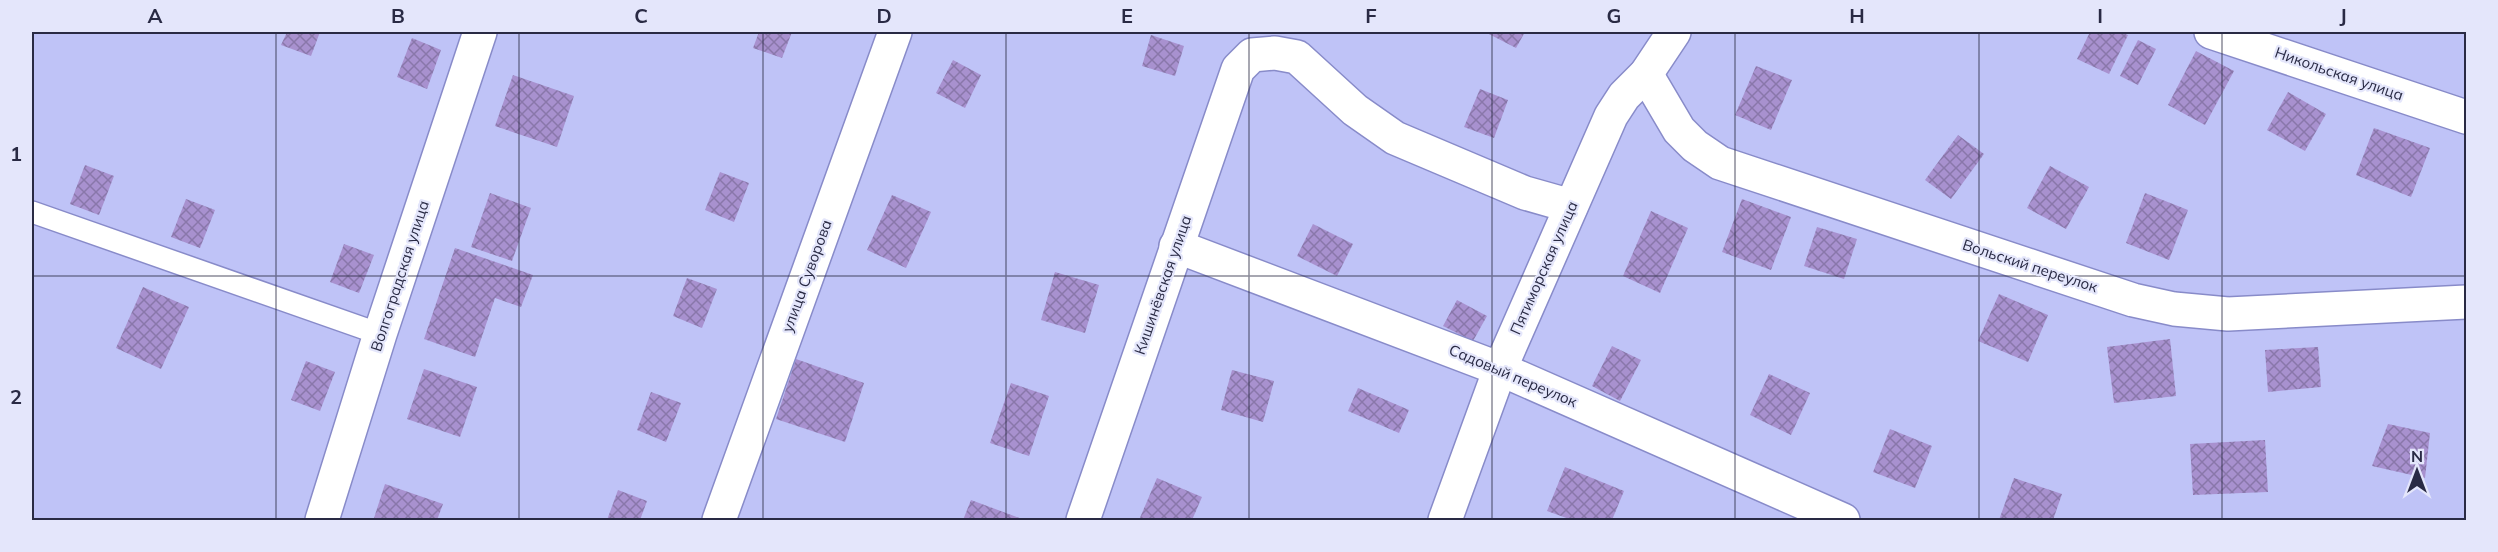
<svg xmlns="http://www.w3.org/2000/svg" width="2498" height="552" font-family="Mulish,sans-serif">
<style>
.building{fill:url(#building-cross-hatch)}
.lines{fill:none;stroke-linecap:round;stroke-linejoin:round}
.service-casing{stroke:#888bc9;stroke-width:24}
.minor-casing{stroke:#888bc9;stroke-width:36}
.service{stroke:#fff;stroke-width:21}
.minor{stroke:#fff;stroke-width:33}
.grid{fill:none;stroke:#292a44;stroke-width:1.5;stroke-opacity:0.55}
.labels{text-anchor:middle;stroke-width:4.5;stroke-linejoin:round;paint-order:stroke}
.street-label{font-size:15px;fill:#292a44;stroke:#e4e6fb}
.neatline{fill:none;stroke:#292a44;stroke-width:2}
.grid-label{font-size:20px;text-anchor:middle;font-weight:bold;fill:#292a44}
</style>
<defs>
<pattern id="building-cross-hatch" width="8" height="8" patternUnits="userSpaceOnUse" patternTransform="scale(1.5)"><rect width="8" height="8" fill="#a891cf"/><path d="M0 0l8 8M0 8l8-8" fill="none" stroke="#8977aa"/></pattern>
</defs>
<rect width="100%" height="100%" fill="#bfc3f7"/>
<g class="building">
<path d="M287,32H320L311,56L281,45Z"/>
<path d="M759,32H792L782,58L753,48Z"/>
<path d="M1485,32H1525L1516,48Z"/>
<path d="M2090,32H2120L2128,35L2109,74L2077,59Z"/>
<path d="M1151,35L1184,46L1175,76L1142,66Z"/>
<path d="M412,38L441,50L427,89L397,77Z"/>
<path d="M2138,40L2156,49L2138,85L2120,76Z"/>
<path d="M2196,51L2234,71L2205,125L2168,105Z"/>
<path d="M953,60L981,75L965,108L936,93Z"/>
<path d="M1756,66L1792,80L1771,130L1735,115Z"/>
<path d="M513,75L574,96L557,147L495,126Z"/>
<path d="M1480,89L1508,100L1494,138L1464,127Z"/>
<path d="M2288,92L2326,114L2305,151L2267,130Z"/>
<path d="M2374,128L2430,148L2411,197L2356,175Z"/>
<path d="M1958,135L1984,154L1951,199L1925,180Z"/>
<path d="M85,165L114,176L99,215L70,204Z"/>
<path d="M2050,166L2089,187L2066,229L2027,208Z"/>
<path d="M720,172L749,183L734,222L705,210Z"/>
<path d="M490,193L531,208L512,261L471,247Z"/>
<path d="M2145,193L2188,210L2169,260L2126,243Z"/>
<path d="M892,195L931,212L906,268L867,250Z"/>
<path d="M186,199L215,210L200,248L171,237Z"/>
<path d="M1742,199L1791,217L1771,270L1722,252Z"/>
<path d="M1651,211L1688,228L1660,293L1623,276Z"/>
<path d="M1313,224L1353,244L1337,276L1297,256Z"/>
<path d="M1817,227L1857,239L1844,279L1804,266Z"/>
<path d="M344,244L374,255L359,293L330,282Z"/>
<path d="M455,248L533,275L521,307L495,298L475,357L424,339Z"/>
<path d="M1055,272L1099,285L1085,333L1041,320Z"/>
<path d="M687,278L717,289L702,328L673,316Z"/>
<path d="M143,287L189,307L161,369L116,348Z"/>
<path d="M1999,294L2048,315L2028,362L1978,341Z"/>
<path d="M1457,300L1487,316L1473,341L1443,326Z"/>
<path d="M2170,339L2176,396L2114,403L2107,347Z"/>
<path d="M1612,346L1641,360L1620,401L1592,386Z"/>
<path d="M2318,347L2321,387L2268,392L2265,350Z"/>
<path d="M796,359L864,383L845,442L776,419Z"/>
<path d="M306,361L335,372L320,411L291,400Z"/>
<path d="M424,369L477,387L460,437L407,419Z"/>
<path d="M1232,370L1274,381L1263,422L1221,410Z"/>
<path d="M1769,374L1810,393L1791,435L1750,415Z"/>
<path d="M1011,383L1049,396L1029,456L990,443Z"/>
<path d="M1358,388L1409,410L1399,433L1348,411Z"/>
<path d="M651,392L681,403L666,442L637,430Z"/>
<path d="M2388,424L2430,433L2425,478L2372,466Z"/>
<path d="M1890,429L1932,446L1915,488L1873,472Z"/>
<path d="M2265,440L2268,492L2193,495L2190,444Z"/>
<path d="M1565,467L1624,491L1612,520H1572L1547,511Z"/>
<path d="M1157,478L1202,497L1192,520H1139Z"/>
<path d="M2014,478L2062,494L2053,520H1999Z"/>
<path d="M385,484L443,504L437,520H382L374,518Z"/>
<path d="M618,490L647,501L640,520H607Z"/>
<path d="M971,500L1025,520H963Z"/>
</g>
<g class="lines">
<g class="service-casing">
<path id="service" d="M32,212L380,334"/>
</g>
<g class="minor-casing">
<g id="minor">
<path d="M2211,32L2466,117"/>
<path d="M1646,74L1679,130L1695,146L1720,163L2133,300L2174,309L2228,314L2466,302"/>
<path d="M1176,246L1500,369L1843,520"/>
<path d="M322,520L380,334L480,32"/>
<path d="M719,520L895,32"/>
<path d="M1083,520L1238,69L1252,55L1275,53L1297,57L1355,110L1395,138L1525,193L1571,206"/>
<path d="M1445,520L1500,369L1611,116L1624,96L1646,74L1674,32"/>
</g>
</g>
<use href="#service" class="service"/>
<use href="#minor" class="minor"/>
</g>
<path class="grid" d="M276,32V520M519,32V520M763,32V520M1006,32V520M1249,32V520M1492,32V520M1735,32V520M1979,32V520M2222,32V520M32,276H2466"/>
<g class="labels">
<g class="street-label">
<text transform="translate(2339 74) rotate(19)" y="5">Никольская улица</text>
<text transform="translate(2030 266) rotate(18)" y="5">Вольский переулок</text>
<text transform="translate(1544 268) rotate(-66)" y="5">Пятиморская улица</text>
<text transform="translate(400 276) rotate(-72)" y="5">Волгоградская улица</text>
<text transform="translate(807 276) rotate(-70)" y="5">улица Суворова</text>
<text transform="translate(1163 285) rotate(-71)" y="5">Кишинёвская улица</text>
<text transform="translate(1513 376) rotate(23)" y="5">Садовый переулок</text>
</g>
</g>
<rect width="2498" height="552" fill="none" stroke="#e4e6fb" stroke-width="66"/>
<g transform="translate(2417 471)" stroke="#e4e6fb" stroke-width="4.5" paint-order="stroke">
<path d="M0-4.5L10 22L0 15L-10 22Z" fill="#292a44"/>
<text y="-9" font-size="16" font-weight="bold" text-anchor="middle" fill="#292a44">N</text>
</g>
<rect x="33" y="33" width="2432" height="486" class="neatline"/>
<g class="grid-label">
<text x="155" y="23">A</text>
<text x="398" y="23">B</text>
<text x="641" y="23">C</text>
<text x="884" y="23">D</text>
<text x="1127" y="23">E</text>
<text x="1371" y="23">F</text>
<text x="1614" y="23">G</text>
<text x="1857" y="23">H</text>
<text x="2100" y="23">I</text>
<text x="2343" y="23">J</text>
<text x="16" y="161">1</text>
<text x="16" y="404">2</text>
</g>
</svg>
